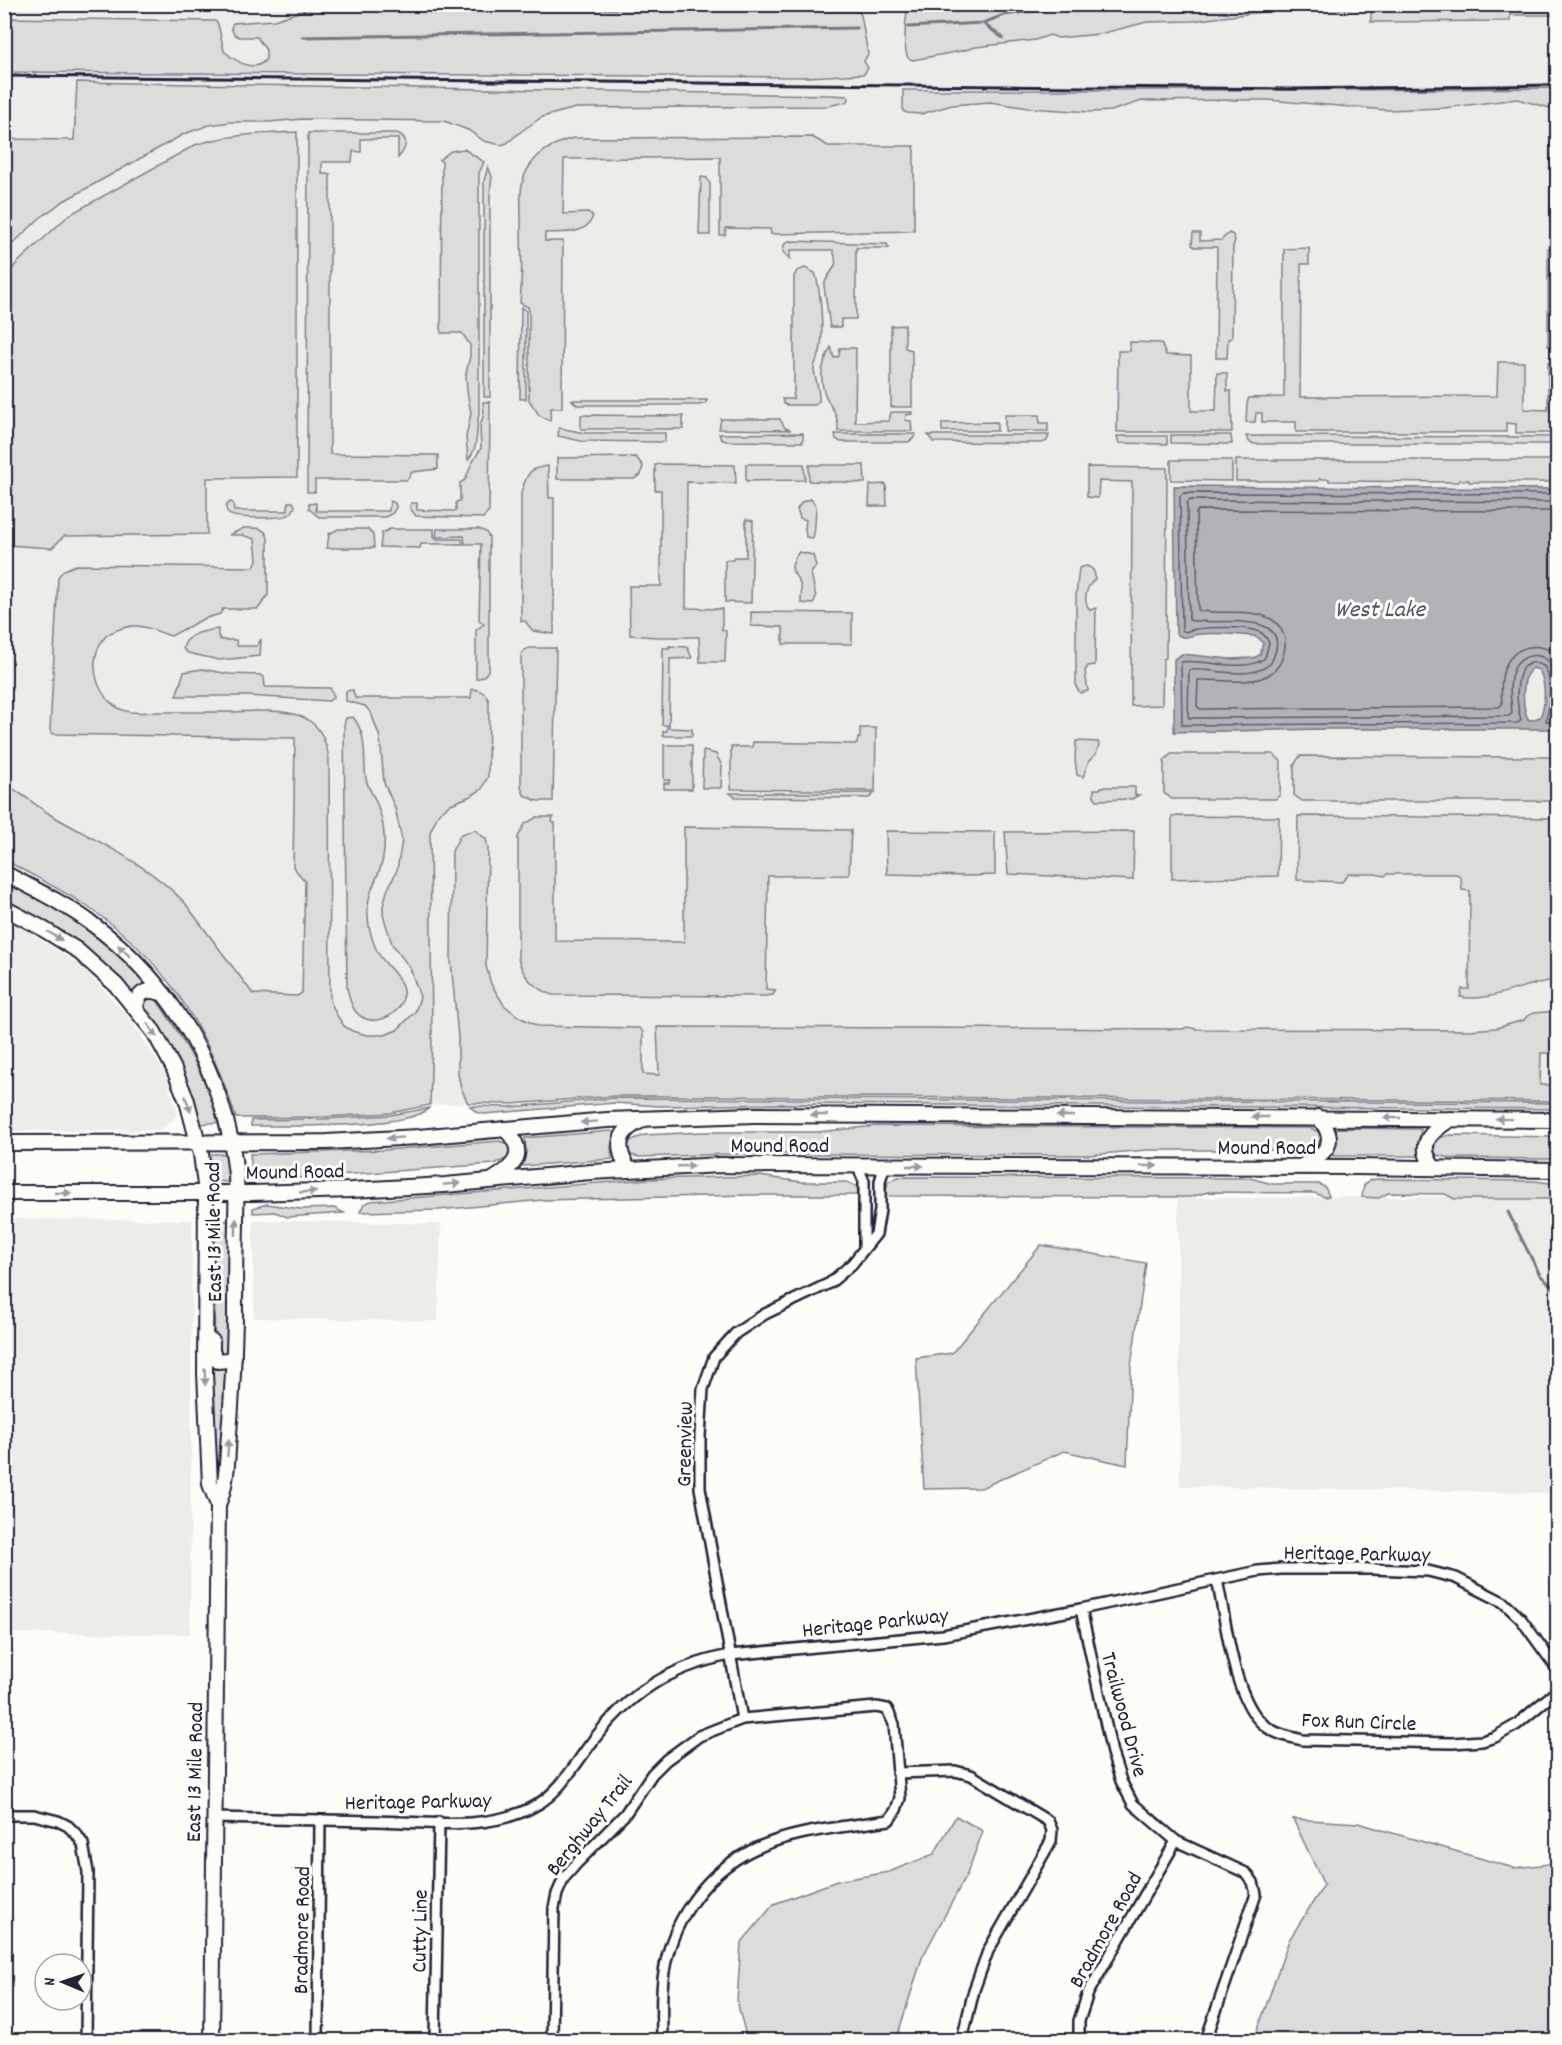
<svg xmlns="http://www.w3.org/2000/svg" width="1562" height="2045" font-family="Dekko,sans-serif">
<style>
.built{fill:#ecece9}
.green{fill:#dddcdb;stroke:#807f8b;stroke-width:1.5}
.water{fill:#b2b2b7;stroke:#787885;stroke-width:1.5;fill-rule:evenodd}
.lines{fill:none;stroke-linecap:round;stroke-linejoin:round}
.shore{stroke:#5c5c6d;stroke-width:1.5}
.stream{stroke:#787885;stroke-width:3}
.minor-casing{stroke:#22223b;stroke-width:14}
.secondary-casing{stroke:#22223b;stroke-width:18}
.minor{stroke:#fdfcf7;stroke-width:9}
.secondary{stroke:#fdfcf7;stroke-width:14}
.rail{stroke:#22223b;stroke-width:3}
.oneway{fill:#9a9aa2}
.labels{text-anchor:middle;stroke-width:6;stroke-linejoin:round;paint-order:stroke}
.street-label{font-size:22px;fill:#22223b;stroke:#fdfcf7}
.water-label{font-size:24px;font-style:italic;fill:#545466;stroke:#fdfcf7}
</style>
<rect width="100%" height="100%" fill="#fdfcf7"/>
<filter id="ink" filterUnits="userSpaceOnUse"><feTurbulence type="fractalNoise" baseFrequency=".0167" numOctaves="2"/><feDisplacementMap in="SourceGraphic" scale="12" xChannelSelector="R" yChannelSelector="G"/><feConvolveMatrix kernelMatrix="1 2 1 2 8 2 1 2 1" color-interpolation-filters="sRGB"/></filter>
<g filter="url(#ink)">
<g class="built">
<path d="M4,5H1557V1101L615,1096L511,1104L468,1103L430,1105L390,1113L325,1117L236,1118L218,1067L202,1032L182,1001L152,962L129,939L96,913L5,860Z"/>
<path d="M5,918L20,926L85,969L130,1019L166,1075L178,1115L160,1130L5,1131Z"/>
<path d="M1557,1196V1493L1180,1486L1178,1198Z"/>
<path d="M5,1219L192,1220L190,1634L5,1633Z"/>
<path d="M253,1220L441,1224L438,1321L254,1318Z"/>
</g>
<g class="green">
<path d="M909,5L1557,4L1558,15H1510V21L1371,22V8L1270,11L1191,21L1147,22L1100,34L1058,38L1050,35L1035,40L976,47L961,51L913,60L908,58C903,48 905,16 909,5Z"/>
<path d="M328,7L852,11L859,12L861,15L868,54L864,61L868,68L864,74L807,77L5,72V18L215,21L218,24L224,51C235,61 255,74 266,59V50L257,37H239L234,34L231,28L233,23L274,20L308,9Z"/>
<path d="M77,82L830,95L847,96L849,99L846,102L828,106L576,108L542,117L523,130L507,143L501,145L484,141L468,130L444,121L302,119L269,122H231L209,125L184,134L62,202L40,218L5,251V139L74,140Z"/>
<path d="M1547,88L1557,89V110L1517,99L1444,108L1386,110L1268,100H1239L1142,101L1111,111L1091,112L1029,108L990,102L952,105L921,114L907,113L903,111V90H1344Z"/>
<path d="M297,132V477L207,478V534L64,536L52,548L7,545L8,473H4V281L16,264L69,215L195,145C228,134 262,134 297,132Z"/>
<path d="M308,133H397C410,138 406,149 398,158V139H361V152L353,151L352,162H322V174H330V454L438,455V469L412,472L407,480H315V492H307Z"/>
<path d="M812,137L828,146H914V231L771,234L770,229L726,228L725,235H720V157L564,159L563,214L589,213L593,216C587,236 561,232 545,233V241H563L562,408H551L550,421L539,415L529,400V311L528,307L520,303C523,275 521,247 521,219C521,204 519,186 526,172C536,153 553,143 574,138Z"/>
<path d="M1557,142V223H1550L1551,143Z"/>
<path d="M464,149L484,162L479,173V414C475,430 480,446 468,460L466,437L471,413L467,391L466,374L470,356V345L462,333H441L442,162L439,160L451,151Z"/>
<path d="M488,166L492,177L490,191V397H484V181Z"/>
<path d="M701,177L707,178L710,184V235H699Z"/>
<path d="M1193,233H1200V241L1221,240L1229,233L1233,235L1235,240L1233,247L1232,338L1228,339L1227,358H1216L1217,247H1195L1192,245Z"/>
<path d="M789,241L887,244L889,248H856V319H841V327H830L824,286C828,268 841,272 833,250H790V259L783,252L784,245Z"/>
<path d="M1309,248V264H1301L1300,397L1497,396L1498,362H1524V409L1548,410V362H1557V433H1516V424L1506,423V432H1296V422H1262V413H1256L1255,422H1246L1247,403L1249,398L1284,397V249Z"/>
<path d="M1548,248L1557,249V346H1548Z"/>
<path d="M805,268L815,273C821,290 824,334 820,352C819,357 814,363 814,369C815,380 820,389 819,401L815,405H787L784,404L782,399H793L794,390V276L797,271Z"/>
<path d="M521,307L526,311V399H520Z"/>
<path d="M905,325V348L912,350V407H891V326Z"/>
<path d="M1130,342L1161,343L1166,355L1191,356V411H1216L1217,373H1227V391H1231L1232,432H1117L1118,351H1130Z"/>
<path d="M831,347L834,358L839,356L840,348H856L855,422L889,421L891,412H912V414L906,415L905,420L911,421L912,431H838C839,420 835,412 829,403C818,383 820,367 831,347Z"/>
<path d="M572,400H707L705,404L698,405H577Z"/>
<path d="M483,402H490L489,512L483,518L416,516L410,508L411,503H417V510L456,511V502L460,501V483L465,480L472,463L481,448L480,426L484,414Z"/>
<path d="M581,415L683,416V429H581Z"/>
<path d="M1005,415H1039L1040,423H1048V431H1005Z"/>
<path d="M721,419H780L785,428L791,430L719,429Z"/>
<path d="M997,422V431H942V423Z"/>
<path d="M559,428L585,433H665V442L581,441L558,436Z"/>
<path d="M803,433V442L726,441L721,439L719,434Z"/>
<path d="M835,434H916L913,439L908,442H841L836,439Z"/>
<path d="M928,435H1049L1047,441L1042,443L933,442Z"/>
<path d="M1171,435H1231L1232,444L1171,443Z"/>
<path d="M1117,436H1167V444L1119,443Z"/>
<path d="M1246,436L1557,437L1558,444H1254L1248,441Z"/>
<path d="M636,457L643,466L641,475L634,479H557V458Z"/>
<path d="M1171,460H1232V481L1171,480Z"/>
<path d="M1236,460H1557V482H1469V480H1459V482L1329,481V479H1319V481H1236Z"/>
<path d="M660,464L735,465L736,483L687,482L686,608L722,609V630L726,631L725,662H700L699,637H656L630,635L629,586H661V490H655V465Z"/>
<path d="M746,464H804L805,480L746,481Z"/>
<path d="M809,465H864L865,483L809,481Z"/>
<path d="M548,466L549,498H554V634L533,631L525,621H521V493C527,474 528,468 548,466Z"/>
<path d="M1087,467L1167,468L1166,658L1163,659L1162,705L1131,706L1132,482L1099,481L1098,498L1087,497Z"/>
<path d="M886,484L887,506H869L870,485Z"/>
<path d="M811,499L816,506C815,517 816,526 813,538L806,537L805,528L806,520L800,518L797,509L802,502Z"/>
<path d="M390,501L395,503L396,507L393,513L385,517H319L309,509V504L316,503V511H389Z"/>
<path d="M230,502L233,503L234,511H288V502H293L295,506C294,509 293,512 290,514C284,519 235,519 229,514C226,512 226,509 226,506Z"/>
<path d="M746,519L753,521L751,603L725,602V560H733L734,557H746Z"/>
<path d="M244,528C255,528 265,526 268,538V595L258,609H223L220,614L203,619L171,636C157,632 142,623 127,627C122,628 110,632 106,636C83,660 98,707 130,712C139,713 149,712 158,712C181,712 204,712 227,712C251,712 290,706 311,722C322,730 327,746 329,759L330,1000L336,1014L344,1026L352,1031L367,1035H385L397,1030L415,1012L420,997L410,968L392,944L383,915V906L387,891L397,870L402,840L395,808L384,783L380,738L371,713L365,706L346,701V691L353,690L355,698H471L472,689C481,690 487,693 489,702L488,776L482,789L471,796L451,804L439,813L430,832L432,1036L430,1105L390,1113L325,1117L236,1118C207,1027 166,959 85,905C59,888 31,875 5,860V784C20,792 35,805 51,815C96,841 149,864 185,903L253,994L297,996L302,993L305,881L293,867L295,738L52,734L50,730L58,577L64,570L76,565L254,567L257,560L255,539L242,535H229Z"/>
<path d="M338,529H368L373,535L374,548H327L329,534Z"/>
<path d="M390,529H434V538L436,539H462L463,544H421L420,548L380,547L382,533Z"/>
<path d="M437,529H479L486,532L489,537V668C487,674 483,678 476,679V630L484,624L479,620L481,544H465L464,536L436,537Z"/>
<path d="M799,552L813,555L816,566L811,573L816,597L813,604L801,603C801,598 802,592 801,588C799,573 783,573 799,552Z"/>
<path d="M1086,566C1093,568 1095,571 1095,579C1086,587 1082,600 1090,610L1096,608L1095,665L1088,666L1085,671L1088,691L1080,693L1076,687V596L1079,568Z"/>
<path d="M751,612L852,613V644H783V627L751,626Z"/>
<path d="M218,629V636L221,640H236L237,646H257L261,639L260,656L219,660L188,653L183,649C186,633 204,631 218,629Z"/>
<path d="M669,646L687,647L692,658L670,659L669,728L692,729V736H663V731H667V725H662L663,648H669Z"/>
<path d="M529,648H556L553,801H537L524,795L521,787V655L524,650Z"/>
<path d="M202,669L229,674L260,675L264,677L265,687L330,688L334,696L329,701L248,696H176L184,672Z"/>
<path d="M353,717C368,735 363,758 366,779C368,788 374,796 377,804C384,822 386,840 383,858C379,879 366,892 368,915C368,926 372,941 377,951C384,966 406,978 403,998C400,1017 370,1029 356,1012C350,1005 349,995 347,987L344,725L346,718Z"/>
<path d="M860,728H876L875,791L731,789V747H752L753,742L857,744L858,738H860Z"/>
<path d="M1076,741L1098,742L1099,745L1096,754L1089,761L1083,777L1077,775L1075,759Z"/>
<path d="M664,745H692V789H664V783H669L670,780H664Z"/>
<path d="M703,751L716,754L722,766L721,788H702Z"/>
<path d="M1171,754H1273L1281,761L1280,795L1275,799H1172L1164,793V761Z"/>
<path d="M1300,756L1557,757V801H1302L1294,795V765Z"/>
<path d="M1101,787H1135V795H1139L1132,799L1097,800L1094,796V789H1100Z"/>
<path d="M730,793H875L869,798L735,797Z"/>
<path d="M1172,816L1279,817L1278,876L1172,879Z"/>
<path d="M1298,816L1557,818V980C1526,982 1490,1003 1460,997L1462,989H1469L1470,891L1462,890L1461,878L1457,874H1387L1385,876L1375,874H1349L1342,882L1297,880Z"/>
<path d="M537,817H553L552,822L555,823V941L684,942V827L851,830L849,875L768,876L766,989L776,990L773,995L765,996L552,995C534,987 523,978 518,958V837L525,824Z"/>
<path d="M475,830L486,839L488,849L486,966L491,984L504,1005L519,1017L538,1026L639,1028L643,1032V1074L659,1075L657,1027L1183,1029L1187,1027L1196,1029L1469,1030L1496,1028L1524,1020L1527,1016L1534,1013L1557,1011V1053H1541L1540,1085H1557V1101L687,1096H615L511,1104L468,1103L461,1088L458,1074V1037L451,961L452,851L461,834Z"/>
<path d="M886,831L995,832V875L969,876L887,874Z"/>
<path d="M1134,831L1133,880L1008,874L1005,832Z"/>
<path d="M4,864C34,880 64,895 92,914C165,964 206,1033 232,1116V1119L163,984L5,867Z"/>
<path d="M4,878L73,917L124,957L147,984L131,993L5,902Z"/>
<path d="M152,997L156,999C182,1036 206,1078 220,1122L200,1124L196,1110L143,1008L145,998Z"/>
<path d="M615,1098L1557,1103L1558,1109L780,1104L659,1106L615,1103L484,1114L476,1112L470,1106L510,1107Z"/>
<path d="M429,1108C412,1129 282,1126 251,1126V1120L324,1119L391,1115Z"/>
<path d="M876,1126L1310,1128L1319,1132L1321,1138L1316,1147L1305,1150H1147L1088,1155L735,1154L639,1157L631,1155L627,1149L631,1140L645,1135L703,1132H817Z"/>
<path d="M1338,1128L1421,1129L1418,1146V1156H1333L1337,1142L1336,1130Z"/>
<path d="M611,1131L615,1134L611,1147L612,1159L523,1166L526,1152L525,1138Z"/>
<path d="M1451,1135L1557,1137V1159L1450,1158L1437,1155L1433,1149C1434,1139 1442,1136 1451,1135Z"/>
<path d="M500,1141L509,1145L510,1153L506,1159L494,1164L253,1181L250,1154L384,1150Z"/>
<path d="M207,1154H226L229,1182L211,1181Z"/>
<path d="M759,1176L802,1182H847L856,1186L860,1195H748L543,1200L438,1210L360,1212L364,1204L371,1201L649,1179Z"/>
<path d="M898,1177L1250,1178L1272,1184H1319L1325,1187L1329,1196L1325,1197L1315,1193L1208,1192L1191,1197L888,1196L885,1195L888,1182Z"/>
<path d="M1378,1179L1535,1181L1557,1184V1199H1455L1445,1194L1388,1193L1379,1198L1362,1197L1364,1185L1370,1180Z"/>
<path d="M267,1204L301,1209L334,1208L344,1213L287,1217L275,1212L253,1213V1208Z"/>
<path d="M210,1221H230L229,1347L227,1353L222,1355L214,1348L215,1292Z"/>
<path d="M1041,1245L1146,1263L1131,1366L1127,1465L1064,1451L981,1488L924,1489L916,1358L952,1353Z"/>
<path d="M211,1366L228,1369L219,1484L216,1485Z"/>
<path d="M956,1816L983,1831L967,1874L922,1958L896,2040H747L737,2001L741,1943L774,1904L837,1881L889,1872L934,1854Z"/>
<path d="M1293,1819L1358,1823L1514,1868L1557,1863V2040H1254L1289,1940L1324,1885Z"/>
</g>
<path class="water" d="M1174,486L1557,489V729H1326L1174,732V659L1182,654L1230,659L1253,658L1260,655L1263,643L1260,639L1254,636C1235,635 1213,631 1194,635C1186,637 1183,640 1176,633ZM1533,668L1539,670C1546,683 1546,704 1540,717L1532,720H1529C1521,710 1521,674 1533,668Z"/>
<g class="lines">
<g class="shore">
<path d="M1558,494L1183,493L1180,496L1182,630L1185,632C1199,626 1247,626 1260,632C1265,635 1267,638 1269,643L1265,658C1244,674 1203,658 1181,662L1182,725L1518,723L1521,720C1516,704 1515,682 1523,667L1533,662L1544,666C1554,683 1550,704 1546,721L1558,723"/>
<path d="M1558,502L1190,500L1187,503L1189,620C1214,627 1299,606 1271,663C1252,682 1212,668 1189,670L1188,715L1189,718L1509,716L1512,713C1511,700 1508,684 1513,671C1521,651 1547,650 1555,671C1560,684 1557,699 1556,713L1558,716"/>
<path d="M1558,511L1198,510L1196,513L1198,610C1220,616 1249,607 1271,619C1280,624 1286,635 1285,646C1280,693 1231,679 1198,680L1197,706L1200,709L1499,707L1502,704C1501,693 1500,680 1504,670C1511,646 1540,638 1558,657"/>
</g>
<g class="stream">
<path d="M983,23L1003,38"/>
<path d="M908,27L983,23L1004,15L1080,4"/>
<path d="M302,37L857,28"/>
<path d="M1508,1212L1540,1275L1558,1292"/>
</g>
<g class="minor-casing">
<g id="minor">
<path d="M857,1165L864,1181V1246"/>
<path d="M1217,1580C1226,1619 1233,1700 1264,1725C1275,1734 1289,1737 1303,1740L1452,1743L1482,1741L1495,1737L1516,1725L1558,1690"/>
<path d="M1081,1609L1112,1753L1121,1781L1133,1804L1176,1841L1246,1873L1253,1882L1256,1894L1206,2040"/>
<path d="M742,1719L700,1488V1436L703,1389L714,1357L736,1333L765,1314L830,1283L852,1264L876,1234L880,1210V1181L885,1165"/>
<path d="M897,1773L955,1771L971,1775L1048,1821L1052,1830L1051,1841L988,1951L974,1990L962,2040"/>
<path d="M4,1815H34L58,1821L68,1826L77,1835L83,1844L88,1872L86,2040"/>
<path d="M213,1818C268,1819 322,1820 377,1821C429,1822 492,1832 538,1804C560,1791 574,1766 589,1746C626,1695 668,1667 730,1655L943,1635L1081,1609L1258,1571L1281,1569H1371L1428,1571L1456,1578L1503,1602L1521,1619L1558,1670"/>
<path d="M318,2040L320,1820"/>
<path d="M435,2040L439,1822"/>
<path d="M552,2040L554,1908L557,1894L564,1878L577,1863L625,1814L652,1774L666,1760L699,1736L742,1719L876,1707L887,1709L894,1724L900,1798L896,1810L889,1820C844,1827 783,1831 743,1855C701,1879 671,1925 664,1972C660,1994 662,2018 662,2040"/>
<path d="M1079,2040V2021L1088,1993L1176,1841"/>
</g>
</g>
<g class="secondary-casing">
<g id="secondary">
<path d="M4,873C34,889 64,903 91,923C172,982 226,1075 236,1175C237,1192 236,1209 236,1225C235,1257 235,1289 235,1321C234,1359 232,1396 229,1434C227,1460 228,1480 218,1505L212,2040"/>
<path d="M4,908L40,927L77,950L116,985L154,1032L173,1067L187,1101L201,1154L206,1193L205,1373L210,1484L218,1505"/>
<path d="M136,1008C138,990 149,988 164,994"/>
<path d="M4,1143L327,1142L418,1137L607,1120L755,1115L1558,1120"/>
<path d="M1302,1166C1326,1154 1340,1142 1318,1117"/>
<path d="M1434,1168C1416,1144 1430,1132 1451,1119"/>
<path d="M628,1169C615,1146 617,1131 643,1120"/>
<path d="M492,1180C516,1166 528,1152 505,1129"/>
<path d="M4,1193H252L352,1190L445,1185L591,1172L721,1165L1357,1167L1558,1170"/>
<path d="M212,1341V1353L218,1361L228,1360L234,1357"/>
</g>
</g>
<use href="#minor" class="minor"/>
<use href="#secondary" class="secondary"/>
<path class="rail" d="M4,76L1294,89L1558,85"/>
</g>
<defs><path id="oneway-solid" d="M-6-.8H1V-3.2L6.5 0L1 3.2V.8H-6Z" transform="scale(1.5)"/></defs>
<g class="oneway">
<use href="#oneway-solid" transform="translate(55 936) rotate(32)"/>
<use href="#oneway-solid" transform="translate(124 951) rotate(-137)"/>
<use href="#oneway-solid" transform="translate(152 1030) rotate(56)"/>
<use href="#oneway-solid" transform="translate(188 1104) rotate(71)"/>
<use href="#oneway-solid" transform="translate(819 1115) rotate(-180)"/>
<use href="#oneway-solid" transform="translate(1065 1116) rotate(-180)"/>
<use href="#oneway-solid" transform="translate(1260 1117) rotate(-180)"/>
<use href="#oneway-solid" transform="translate(1392 1118) rotate(-180)"/>
<use href="#oneway-solid" transform="translate(1504 1119) rotate(-179)"/>
<use href="#oneway-solid" transform="translate(589 1122) rotate(176)"/>
<use href="#oneway-solid" transform="translate(395 1138) rotate(176)"/>
<use href="#oneway-solid" transform="translate(686 1166) rotate(-2)"/>
<use href="#oneway-solid" transform="translate(915 1166)"/>
<use href="#oneway-solid" transform="translate(1149 1166)"/>
<use href="#oneway-solid" transform="translate(452 1184) rotate(-5)"/>
<use href="#oneway-solid" transform="translate(308 1192) rotate(-2)"/>
<use href="#oneway-solid" transform="translate(63 1193)"/>
<use href="#oneway-solid" transform="translate(236 1227) rotate(-89)"/>
<use href="#oneway-solid" transform="translate(205 1377) rotate(88)"/>
<use href="#oneway-solid" transform="translate(228 1448) rotate(-86)"/>
</g>
</g>
<g class="labels">
<g class="street-label">
<text x="780" y="1152">Mound Road</text>
<text x="1267" y="1154">Mound Road</text>
<text transform="translate(295 1170) rotate(-1)" y="8">Mound Road</text>
<text transform="translate(212 1232) rotate(-91)" y="8">East 13 Mile Road</text>
<text transform="translate(683 1444) rotate(-89)" y="8">Greenview</text>
<text transform="translate(1357 1552) rotate(1)" y="8">Heritage Parkway</text>
<text transform="translate(875 1621) rotate(-6)" y="8">Heritage Parkway</text>
<text transform="translate(1126 1714) rotate(75)" y="8">Trailwood Drive</text>
<text transform="translate(1359 1720) rotate(2)" y="8">Fox Run Circle</text>
<text transform="translate(193 1772) rotate(-89)" y="8">East 13 Mile Road</text>
<text transform="translate(418 1800) rotate(-1)" y="8">Heritage Parkway</text>
<text transform="translate(588 1824) rotate(-51)" y="8">Berghway Trail</text>
<text transform="translate(1104 1929) rotate(-61)" y="8">Bradmore Road</text>
<text transform="translate(300 1930) rotate(-89)" y="8">Bradmore Road</text>
<text transform="translate(418 1931) rotate(-89)" y="8">Cutty Line</text>
</g>
<g class="water-label">
<text x="1380" y="616">West Lake</text>
</g>
</g>
<rect width="1562" height="2045" fill="none" stroke="#fdfcf7" stroke-width="24"/>
<rect x="12" y="12" width="1538" height="2021" fill="none" stroke="#22223b" stroke-width="2" filter="url(#ink)"/>
<g transform="translate(63 1982) rotate(272)"><circle r="28" fill="#fdfcf7" stroke="#a5a5ac" stroke-width="1.5"/>
<path d="M0-4.5L10 22L0 15L-10 22Z" fill="#22223b"/>
<text y="-9" font-size="16" font-weight="bold" text-anchor="middle" fill="#22223b">N</text>
</g>
</svg>
